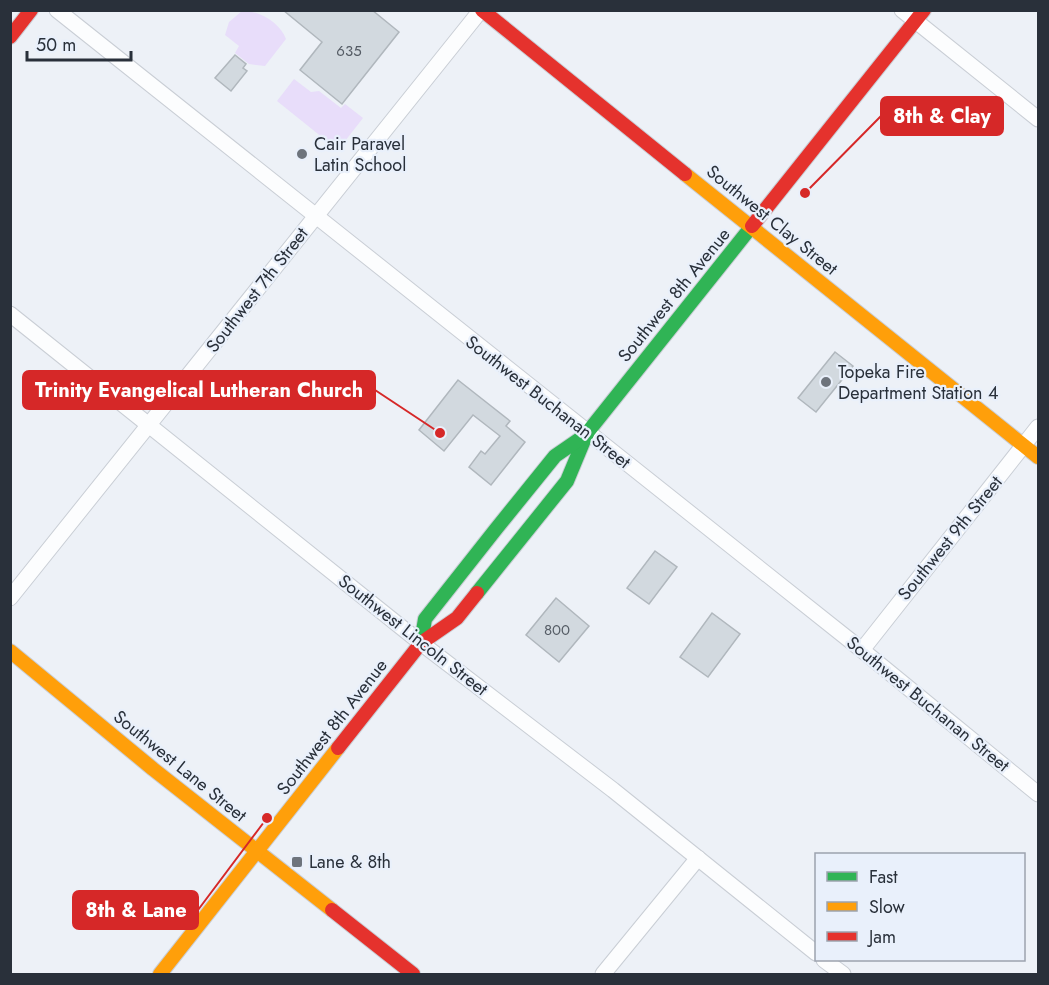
<svg xmlns="http://www.w3.org/2000/svg" width="1049" height="985" font-family="Jost,sans-serif">
<style>
.green{fill:#e8ddfa}
.building{fill:#d2d9df;stroke:#b0b7bd;stroke-width:1.5}
.lines{fill:none;stroke-linecap:round;stroke-linejoin:round}
.street-casing{stroke:#c9ced5;stroke-width:17}
.fast-casing{stroke:#c9ced5;stroke-width:16}
.slow-casing{stroke:#c9ced5;stroke-width:16}
.jam-casing{stroke:#c9ced5;stroke-width:16}
.street{stroke:#fcfdfe;stroke-width:15}
.fast{stroke:#30b455;stroke-width:14}
.slow{stroke:#ff9f0a;stroke-width:14}
.jam{stroke:#e5322d;stroke-width:14}
.poi-dot{fill:#6e747c;stroke:#e9f0fb;stroke-width:2}
.labels{text-anchor:middle;stroke-width:4.5;stroke-linejoin:round;paint-order:stroke}
.number-label{font-size:15px;fill:#555c65}
.poi-label{font-size:18px;fill:#29303a;stroke:#e9f0fb;text-anchor:start}
.street-label{font-size:18px;fill:#29303a;stroke:#e9f0fb}
.leader{fill:none;stroke:#d62828;stroke-width:2}
.callout-dot{fill:#d62828;stroke:#e9f0fb;stroke-width:2}
.callout{fill:#d62828;stroke:#d62828;stroke-width:2}
.callout-label{font-size:20px;text-anchor:middle;font-weight:bold;fill:#fff}
</style>
<rect width="100%" height="100%" fill="#edf1f7"/>
<g class="green">
<path d="M242,11C259,10 280,23 286,39L265,66L249,64L235,53L239,46L225,35L229,22Z"/>
<path d="M294,79L311,92L319,91L341,108L345,104L363,118L338,150L277,101Z"/>
</g>
<g class="building">
<path d="M283,10H372L399,32L342,104L300,70L322,42Z"/>
<path d="M235,55L246,64L243,68L247,71L231,91L215,78Z"/>
<path d="M835,352L853,366L816,412L798,398Z"/>
<path d="M458,380L510,421L506,426L525,442L491,485L469,467L481,451L485,454L500,436L473,415L444,451L419,430Z"/>
<path d="M655,551L677,567L649,604L627,588Z"/>
<path d="M556,598L589,626L559,662L526,635Z"/>
<path d="M712,613L740,634L708,677L680,657Z"/>
</g>
<g class="lines">
<g class="street-casing">
<g id="street">
<path d="M57,10L862,650L1038,794"/>
<path d="M902,10L1038,119"/>
<path d="M10,314L421,643L613,790L816,953"/>
<path d="M10,598L481,10"/>
<path d="M862,650L1038,427"/>
<path d="M824,960L843,974"/>
<path d="M603,974L698,858"/>
</g>
</g>
<g class="fast-casing">
<g id="fast">
<path d="M477,593L567,481L587,433L752,226"/>
<path d="M421,643L425,619L496,529L555,456L587,434"/>
</g>
</g>
<g class="slow-casing">
<g id="slow">
<path d="M685,174L1038,457"/>
<path d="M10,651L153,769L332,910"/>
<path d="M160,974L338,748"/>
</g>
</g>
<g class="jam-casing">
<g id="jam">
<path d="M482,10L685,174"/>
<path d="M10,37L31,10"/>
<path d="M752,226L924,10"/>
<path d="M338,748L421,643L457,618L477,593"/>
<path d="M332,910L413,974"/>
</g>
</g>
<use href="#street" class="street"/>
<use href="#fast" class="fast"/>
<use href="#slow" class="slow"/>
<use href="#jam" class="jam"/>
</g>
<g class="poi-dot">
<circle cx="302" cy="154" r="6"/>
<circle cx="826" cy="382" r="6"/>
<rect x="291" y="856" width="12" height="12" rx="3"/>
</g>
<g class="labels">
<g class="number-label">
<text x="349" y="56">635</text>
<text x="557" y="635">800</text>
</g>
<g class="poi-label">
<text x="314" y="150">Cair Paravel<tspan x="314" dy="21">Latin School</tspan></text>
<text x="838" y="378">Topeka Fire<tspan x="838" dy="21">Department Station 4</tspan></text>
<text x="309" y="868">Lane &amp; 8th</text>
</g>
<g class="street-label">
<text transform="translate(772 220) rotate(39)" y="6">Southwest Clay Street</text>
<text transform="translate(257 290) rotate(-52)" y="6">Southwest 7th Street</text>
<text transform="translate(674 295) rotate(-51)" y="6">Southwest 8th Avenue</text>
<text transform="translate(548 402) rotate(38)" y="6">Southwest Buchanan Street</text>
<text transform="translate(950 538) rotate(-51)" y="6">Southwest 9th Street</text>
<text transform="translate(413 635) rotate(38)" y="6">Southwest Lincoln Street</text>
<text transform="translate(928 704) rotate(39)" y="6">Southwest Buchanan Street</text>
<text transform="translate(332 727) rotate(-52)" y="6">Southwest 8th Avenue</text>
<text transform="translate(180 766) rotate(39)" y="6">Southwest Lane Street</text>
</g>
</g>
<path class="leader" d="M805 193L881 116M440 433L375 390M267 818L198 910"/>
<g class="callout-dot">
<circle cx="805" cy="193" r="6"/>
<circle cx="440" cy="433" r="6"/>
<circle cx="267" cy="818" r="6"/>
</g>
<g class="callout">
<rect x="881" y="97" width="122" height="38" rx="6"/>
<rect x="23" y="371" width="352" height="38" rx="6"/>
<rect x="73" y="891" width="125" height="38" rx="6"/>
</g>
<g class="callout-label">
<text x="942" y="123">8th &amp; Clay</text>
<text x="199" y="397">Trinity Evangelical Lutheran Church</text>
<text x="136" y="917">8th &amp; Lane</text>
</g>
<rect width="1049" height="985" fill="none" stroke="#29303a" stroke-width="24"/>
<rect x="815" y="853" width="210" height="108" fill="#e9f0fb" stroke="#9ca3ae" stroke-width="1.5"/>
<rect x="827" y="872" width="30" height="9" fill="#30b455" stroke="#9ca3ae" stroke-width="1.5"/>
<text x="869" y="883" font-size="18" fill="#29303a">Fast</text>
<rect x="827" y="902" width="30" height="9" fill="#ff9f0a" stroke="#9ca3ae" stroke-width="1.5"/>
<text x="869" y="913" font-size="18" fill="#29303a">Slow</text>
<rect x="827" y="932" width="30" height="9" fill="#e5322d" stroke="#9ca3ae" stroke-width="1.5"/>
<text x="869" y="943" font-size="18" fill="#29303a">Jam</text>
<path d="M27 51v9h104v-9" fill="none" stroke="#29303a" stroke-width="3"/>
<text x="36" y="51" font-size="18" fill="#29303a" stroke="#e9f0fb" stroke-width="4.5" paint-order="stroke">50 m</text>
</svg>
